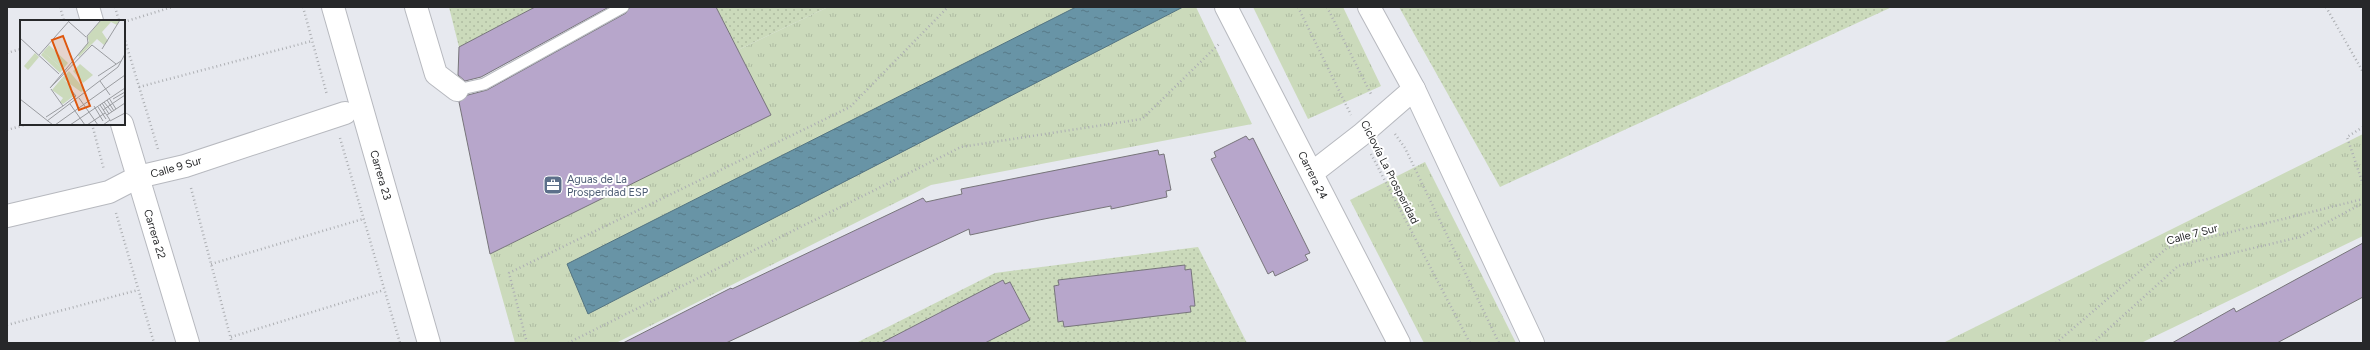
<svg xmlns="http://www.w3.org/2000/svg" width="2370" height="350" font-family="Figtree,sans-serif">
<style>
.grass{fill:url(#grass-dots);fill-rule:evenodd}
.park{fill:url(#park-tufts)}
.water{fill:url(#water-ripples);stroke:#547481}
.building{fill:#b7a6cb;stroke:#77757a}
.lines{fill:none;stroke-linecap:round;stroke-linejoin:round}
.lane-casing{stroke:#b7b9bf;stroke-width:13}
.street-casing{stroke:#b7b9bf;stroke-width:24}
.secondary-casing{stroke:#b7b9bf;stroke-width:24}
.path{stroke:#adafb3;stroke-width:2.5;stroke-dasharray:1 3;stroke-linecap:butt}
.lane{stroke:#fff;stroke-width:11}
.street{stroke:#fff;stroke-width:22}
.secondary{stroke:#fff;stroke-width:22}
.labels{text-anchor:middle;stroke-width:4;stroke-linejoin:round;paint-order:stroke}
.street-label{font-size:11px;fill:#27282a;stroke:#fff}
.service-label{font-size:11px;fill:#4e5e75;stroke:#fff;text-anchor:start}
.inset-road{fill:none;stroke:#9a9ca0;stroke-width:1}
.view{fill:#de570e;fill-opacity:0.15;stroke:#de570e;stroke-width:2}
.inset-edge{fill:none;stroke:#27282a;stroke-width:2}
</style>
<defs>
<pattern id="grass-dots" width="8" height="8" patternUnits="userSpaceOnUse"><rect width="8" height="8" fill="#cbdabb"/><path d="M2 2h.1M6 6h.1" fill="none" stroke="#aebba1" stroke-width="1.8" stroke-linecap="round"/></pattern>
<pattern id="park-tufts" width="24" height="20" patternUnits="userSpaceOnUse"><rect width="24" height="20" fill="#cbdabb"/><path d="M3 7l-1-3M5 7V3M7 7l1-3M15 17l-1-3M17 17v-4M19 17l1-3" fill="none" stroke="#aebba1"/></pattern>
<pattern id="water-ripples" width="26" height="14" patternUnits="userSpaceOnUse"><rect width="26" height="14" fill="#6894a6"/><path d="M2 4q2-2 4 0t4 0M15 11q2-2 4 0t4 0" fill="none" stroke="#567987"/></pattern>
</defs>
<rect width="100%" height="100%" fill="#e7e9ef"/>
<g class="grass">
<path d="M449,7H535L459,47Z"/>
<path d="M716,7H828L738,50Z"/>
<path d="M1399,7H1892L1500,187Z"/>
<path d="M1198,247L1247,343H985L1024,322L1027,314L1010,282L1005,284L1003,280L942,316L940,312L890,339L891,343H856L995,273ZM1185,265V270L1191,269L1195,305L1190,306V312L1134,319L1128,272ZM1115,273L1120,320L1064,327L1063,321L1058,322L1054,286L1059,285L1058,280Z"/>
</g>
<g class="park">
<path d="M828,7H1196L1252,124L931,185L616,343H515L490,254L771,115L738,50Z"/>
<path d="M1253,7H1343L1381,86L1308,119Z"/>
<path d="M2363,134V236L2141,343H1943Z"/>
<path d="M1425,162L1516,343H1424L1350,200Z"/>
</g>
<path class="water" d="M1076,7H1183L588,314L567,264Z"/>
<g class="building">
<path d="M535,7H609L481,77L465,81L458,75L459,47Z"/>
<path d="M630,7H716L771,115L490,254L459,102L468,95L487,90L626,13Z"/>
<path d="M1246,136L1249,140L1253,138L1310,253L1305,255L1308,260L1275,276L1273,271L1268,274L1211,159L1216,157L1214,152Z"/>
<path d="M1158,150L1159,155L1164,154L1171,190L1166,191L1167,197L1111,209V206L1039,220L970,235L969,229L726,343H623L731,288L732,289L923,198L926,202L962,194L961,189Z"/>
<path d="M2363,243V297L2277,343H2172L2234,308L2236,312Z"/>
<path d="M1185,265V270L1191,269L1195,306H1190L1191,312L1064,327L1063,321L1058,322L1054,286L1059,285L1058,280Z"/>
<path d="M1003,280L1005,284L1010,282L1030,320L985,343H881Z"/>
</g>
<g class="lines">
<g class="lane-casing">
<path id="lane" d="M457,90L484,84L623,7"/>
</g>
<g class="street-casing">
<g id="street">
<path d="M88,7L92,21"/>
<path d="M333,7L429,343"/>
<path d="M416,7L436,74L457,90"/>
<path d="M122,124L188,343"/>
<path d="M7,216L109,192L138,177L185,166L345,113"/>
</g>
</g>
<g class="secondary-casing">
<g id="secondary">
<path d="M1226,7L1399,343"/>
<path d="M1369,7L1414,89L1533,343"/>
<path d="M1312,173L1361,135L1414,89"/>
</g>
</g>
<g class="path">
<path d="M60,7L64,21"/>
<path d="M115,7L119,21"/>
<path d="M303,7L327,95"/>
<path d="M1298,7L1351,115"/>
<path d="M1327,7L1372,96"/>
<path d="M2326,7L2363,72"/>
<path d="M124,22L172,7"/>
<path d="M124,37L158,149"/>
<path d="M7,53L21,49"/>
<path d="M139,87L312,41"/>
<path d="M92,124L104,170"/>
<path d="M2363,127L2347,137L2363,184"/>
<path d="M7,130L28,124"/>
<path d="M1395,134L1405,148L1499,343"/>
<path d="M340,138L400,343"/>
<path d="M1371,154L1470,343"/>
<path d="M191,188L232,343"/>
<path d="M116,213L154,343"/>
<path d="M211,264L363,219"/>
<path d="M7,325L138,290"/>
<path d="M231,337L384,290"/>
<path d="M527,343L509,273L850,107L948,7"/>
<path d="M568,343L961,147L1142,119L1220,43"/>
<path d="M2056,343L2167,248L2363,199"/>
<path d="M2093,343L2178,266L2300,237L2363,203"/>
</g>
<use href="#lane" class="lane"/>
<use href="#street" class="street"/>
<use href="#secondary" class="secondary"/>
</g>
<defs>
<g id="office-square" transform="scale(1)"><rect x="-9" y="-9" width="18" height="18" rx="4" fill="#5c6f8a" stroke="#fff"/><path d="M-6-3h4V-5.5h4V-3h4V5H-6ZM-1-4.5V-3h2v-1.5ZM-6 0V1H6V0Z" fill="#fff"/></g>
</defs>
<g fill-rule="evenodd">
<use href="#office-square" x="553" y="185"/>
</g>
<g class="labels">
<g class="street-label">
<text transform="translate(176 167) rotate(-16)" y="4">Calle 9 Sur</text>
<text transform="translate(1390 172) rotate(63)" y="4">Ciclovía La Prosperidad</text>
<text transform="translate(381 175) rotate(74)" y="4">Carrera 23</text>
<text transform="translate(1313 175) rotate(63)" y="4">Carrera 24</text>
<text transform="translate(155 234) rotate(73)" y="4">Carrera 22</text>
<text transform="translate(2192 234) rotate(-15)" y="4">Calle 7 Sur</text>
</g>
<g class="service-label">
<text x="567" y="183">Aguas de La<tspan x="567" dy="13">Prosperidad ESP</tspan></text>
</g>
</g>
<g transform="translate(20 20)">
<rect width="105" height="105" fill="#e7e9ef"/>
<path d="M29,25L48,43L43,49L23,32ZM60,44L73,55L63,63L53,51ZM42,58L52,67L50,70L55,75L43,84L40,82L43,78L32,70Z" fill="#cbdabb"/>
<path d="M81,0H100L97,5L91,2L82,12L88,21L84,25L77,19L59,37L58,35L69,21L67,17ZM23,32L43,49L40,53L21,35ZM15,33L19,37L8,50L4,46ZM49,51L65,70L61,72L42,58Z" fill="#cbdabb"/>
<path class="inset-road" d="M49,2L66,17M0,18L39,54M82,29L100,0M19,35L50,0M78,56L101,41M80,61L90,75M30,68L72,25L96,44M30,68L68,23L67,16L81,0M31,69L43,86L56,76L51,70M59,78L78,105M89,78L96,89M0,79L33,105M93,79L105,72M87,80L94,91M84,82L92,92M82,83L89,94M50,84L65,105M80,85L90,100L83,105M74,86L83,101M78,87L86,99M83,90L105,75M87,95L105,83M26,97L43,86M27,101L98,47L105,34M90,101L105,93M35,105L105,55M50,105L105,68M67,105L85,93"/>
<path class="view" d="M43,16L70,86L59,90L32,20Z"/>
<rect width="105" height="105" class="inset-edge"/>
</g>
<rect width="2370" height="350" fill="none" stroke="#27282a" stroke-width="16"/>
</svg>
